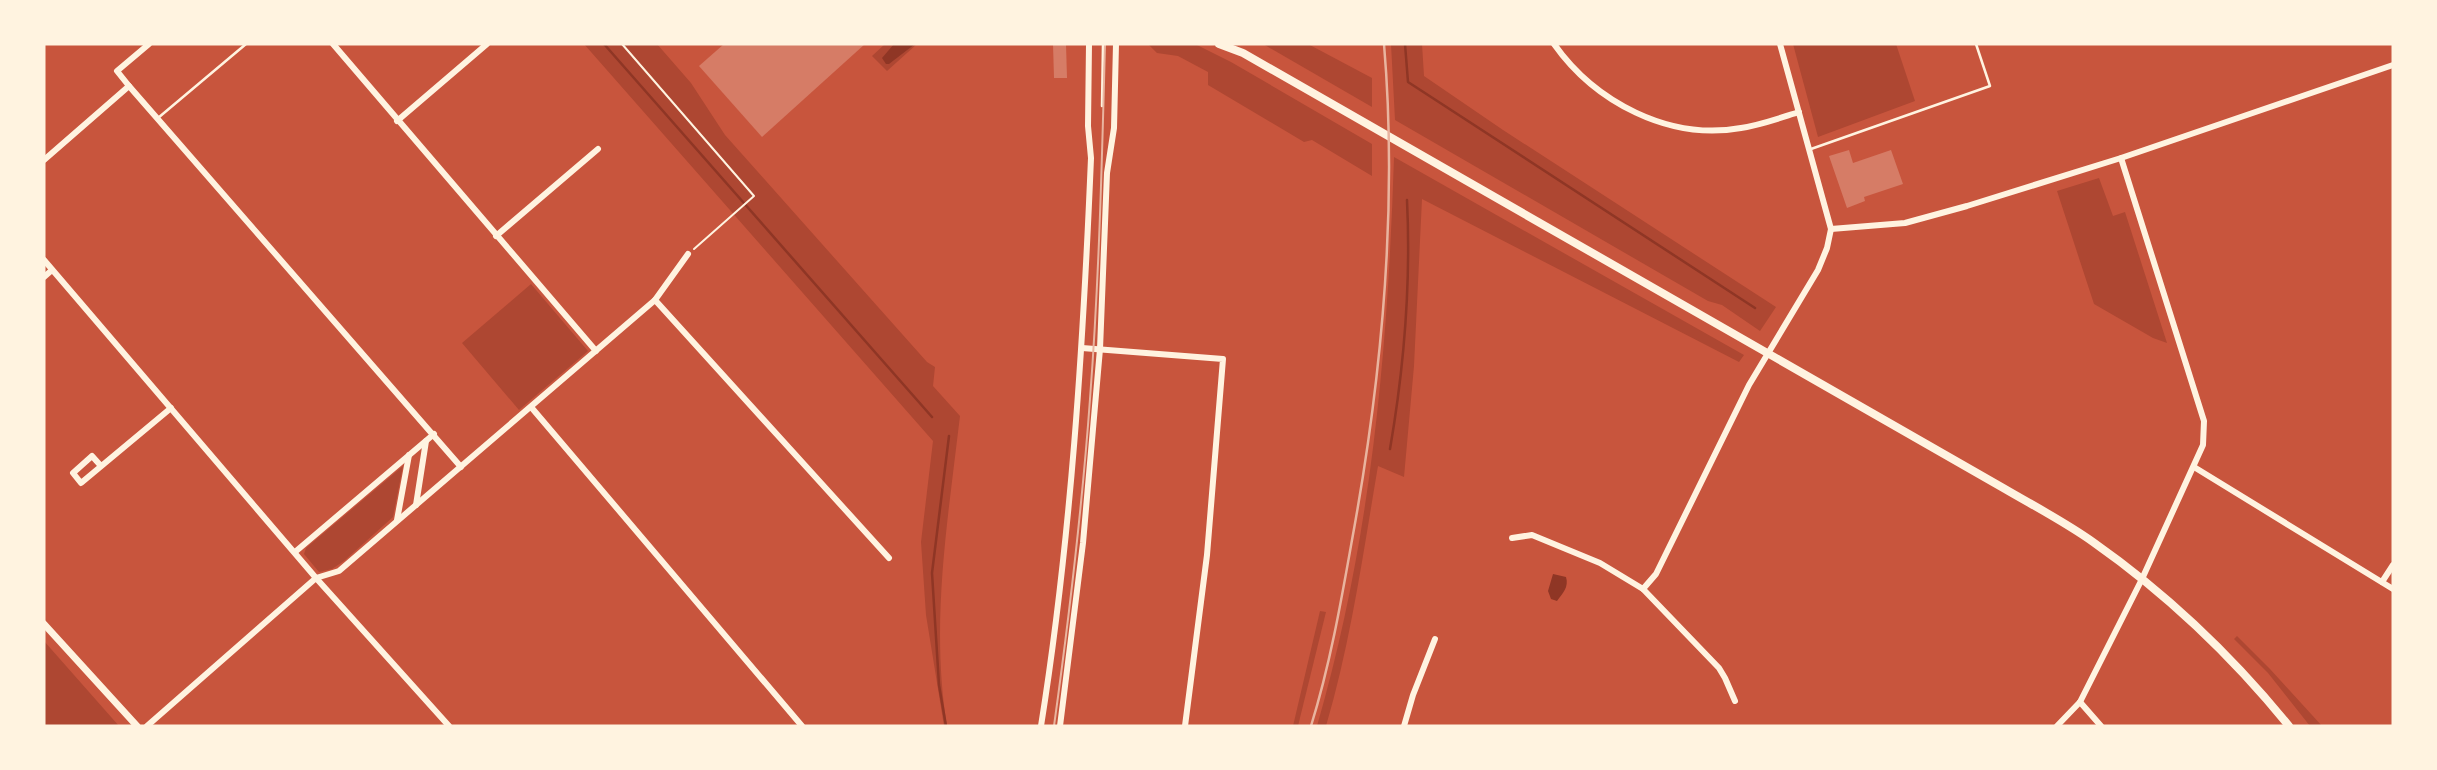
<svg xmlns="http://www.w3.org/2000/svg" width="2437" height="770" font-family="Barlow,sans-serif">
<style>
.green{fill:#ae4732}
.water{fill:#8f3625}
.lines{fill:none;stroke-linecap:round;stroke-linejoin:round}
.stream{stroke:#8f3625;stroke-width:2.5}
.building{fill:#d67c66}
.path{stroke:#fff3e0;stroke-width:2}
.service{stroke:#fff3e0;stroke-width:2.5}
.minor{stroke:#fff3e0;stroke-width:6}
.tertiary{stroke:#fff3e0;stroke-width:7}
.secondary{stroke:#fff3e0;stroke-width:8}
.tram{stroke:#e9b49f;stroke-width:2}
.rail{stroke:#e9b49f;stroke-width:2.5}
</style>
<rect width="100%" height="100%" fill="#c8553d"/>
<g class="green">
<path d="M584,44H657L691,83L725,135L927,362L935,367L933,386L960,416C948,519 930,623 947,726H944L926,615L921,542L933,441Z"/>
<path d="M885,44H917L887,71L872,56Z"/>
<path d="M1148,44H1195L1231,62L1372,144V176L1312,140L1304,142L1208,85V72L1178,56L1157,53Z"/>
<path d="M1263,44H1308L1372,78V107Z"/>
<path d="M1391,44H1422L1424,76L1503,130L1776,307L1760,331L1722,305L1708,301L1395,120Z"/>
<path d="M1793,44H1896L1915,101L1818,137Z"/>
<path d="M1394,157L1744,355L1739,362L1422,199L1414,366L1404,477L1378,466C1363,554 1351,641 1326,726H1317C1371,540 1388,350 1394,157Z"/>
<path d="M2099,178L2113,216L2125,212L2167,343L2153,338L2094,304L2057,191Z"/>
<path d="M531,284L588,351L519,410L462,343Z"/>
<path d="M403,466L393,517L344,561L332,569L319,572L304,554L306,548Z"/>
<path d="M1320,611L1326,612L1298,726H1293Z"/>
<path d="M2237,636L2270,669L2322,726H2310L2268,673L2234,639Z"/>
<path d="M44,641L119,726H44Z"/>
</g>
<g class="water">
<path d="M894,44H915L889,64H886L882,58Z"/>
<path d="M1553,574L1566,577C1569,587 1563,593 1557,601L1551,599L1548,591Z"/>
</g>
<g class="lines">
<g class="stream">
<path d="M604,44L932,417"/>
<path d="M1405,44L1408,82L1755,308"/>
<path d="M1390,449C1404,368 1411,283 1407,200"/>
<path d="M946,726L939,685L932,573L949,436"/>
</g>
</g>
<g class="building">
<path d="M724,44H865L762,137L699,66Z"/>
<path d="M1053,44H1066L1067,78H1054Z"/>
<path d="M1849,150L1853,163L1891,150L1903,184L1864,197L1865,201L1847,208L1829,156Z"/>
</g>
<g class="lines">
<path class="path" d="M622,44L754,196L694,249"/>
<g class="service">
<path d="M1102,106L1103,44"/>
<path d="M158,118L246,44"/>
<path d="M1811,149L1990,86L1976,44"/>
</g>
<g class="minor">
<path d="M333,44L596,351"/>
<path d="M1554,44C1595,102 1669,141 1741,128C1761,125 1780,118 1799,112"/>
<path d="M129,86L461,467"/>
<path d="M397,121L487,44"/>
<path d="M44,160L129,86L117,71L149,44"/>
<path d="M1831,229L1905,223L1967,206L2121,158L2393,65"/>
<path d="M496,236L598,149"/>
<path d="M44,260L316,578L449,726"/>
<path d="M44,277L52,270"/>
<path d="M655,300L889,558"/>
<path d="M1082,348L1223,359L1207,555L1185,726"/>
<path d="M531,407L802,726"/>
<path d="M101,466L92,456L73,473L81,483L171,408"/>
<path d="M2194,467L2393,589"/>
<path d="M416,505L426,441"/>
<path d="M397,520L409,455"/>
<path d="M1512,538L1532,535L1600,563L1643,589L1719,668L1725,678L1735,701"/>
<path d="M295,552L434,434"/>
<path d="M2382,582L2393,565"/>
<path d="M1643,589L1656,574L1749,385L1818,270L1827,248L1831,229L1780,44"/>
<path d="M2080,702L2101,726"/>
<path d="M147,726L316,578L339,571L655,300L688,254"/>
<path d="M1041,726C1071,538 1083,348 1091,158L1088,126L1089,44"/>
<path d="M1060,726L1083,543L1100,349L1107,173L1114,128L1116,44"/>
<path d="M1404,726L1413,695L1435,639"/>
<path d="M2057,726L2080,702L2142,579L2203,445L2204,421L2121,158"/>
</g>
<path class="tertiary" d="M44,624L137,726"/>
<path class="secondary" d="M1219,44L1243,53L2005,489C2034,506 2065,522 2093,542C2167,594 2232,656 2289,726"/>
<path class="tram" d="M1054,726C1069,618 1082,509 1090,399C1099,281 1102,162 1105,44"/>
<path class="rail" d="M1311,726C1330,665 1341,602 1352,540C1382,377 1398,209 1384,44"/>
</g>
<rect width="2437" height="770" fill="none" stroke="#fff3e0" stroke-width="91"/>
</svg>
